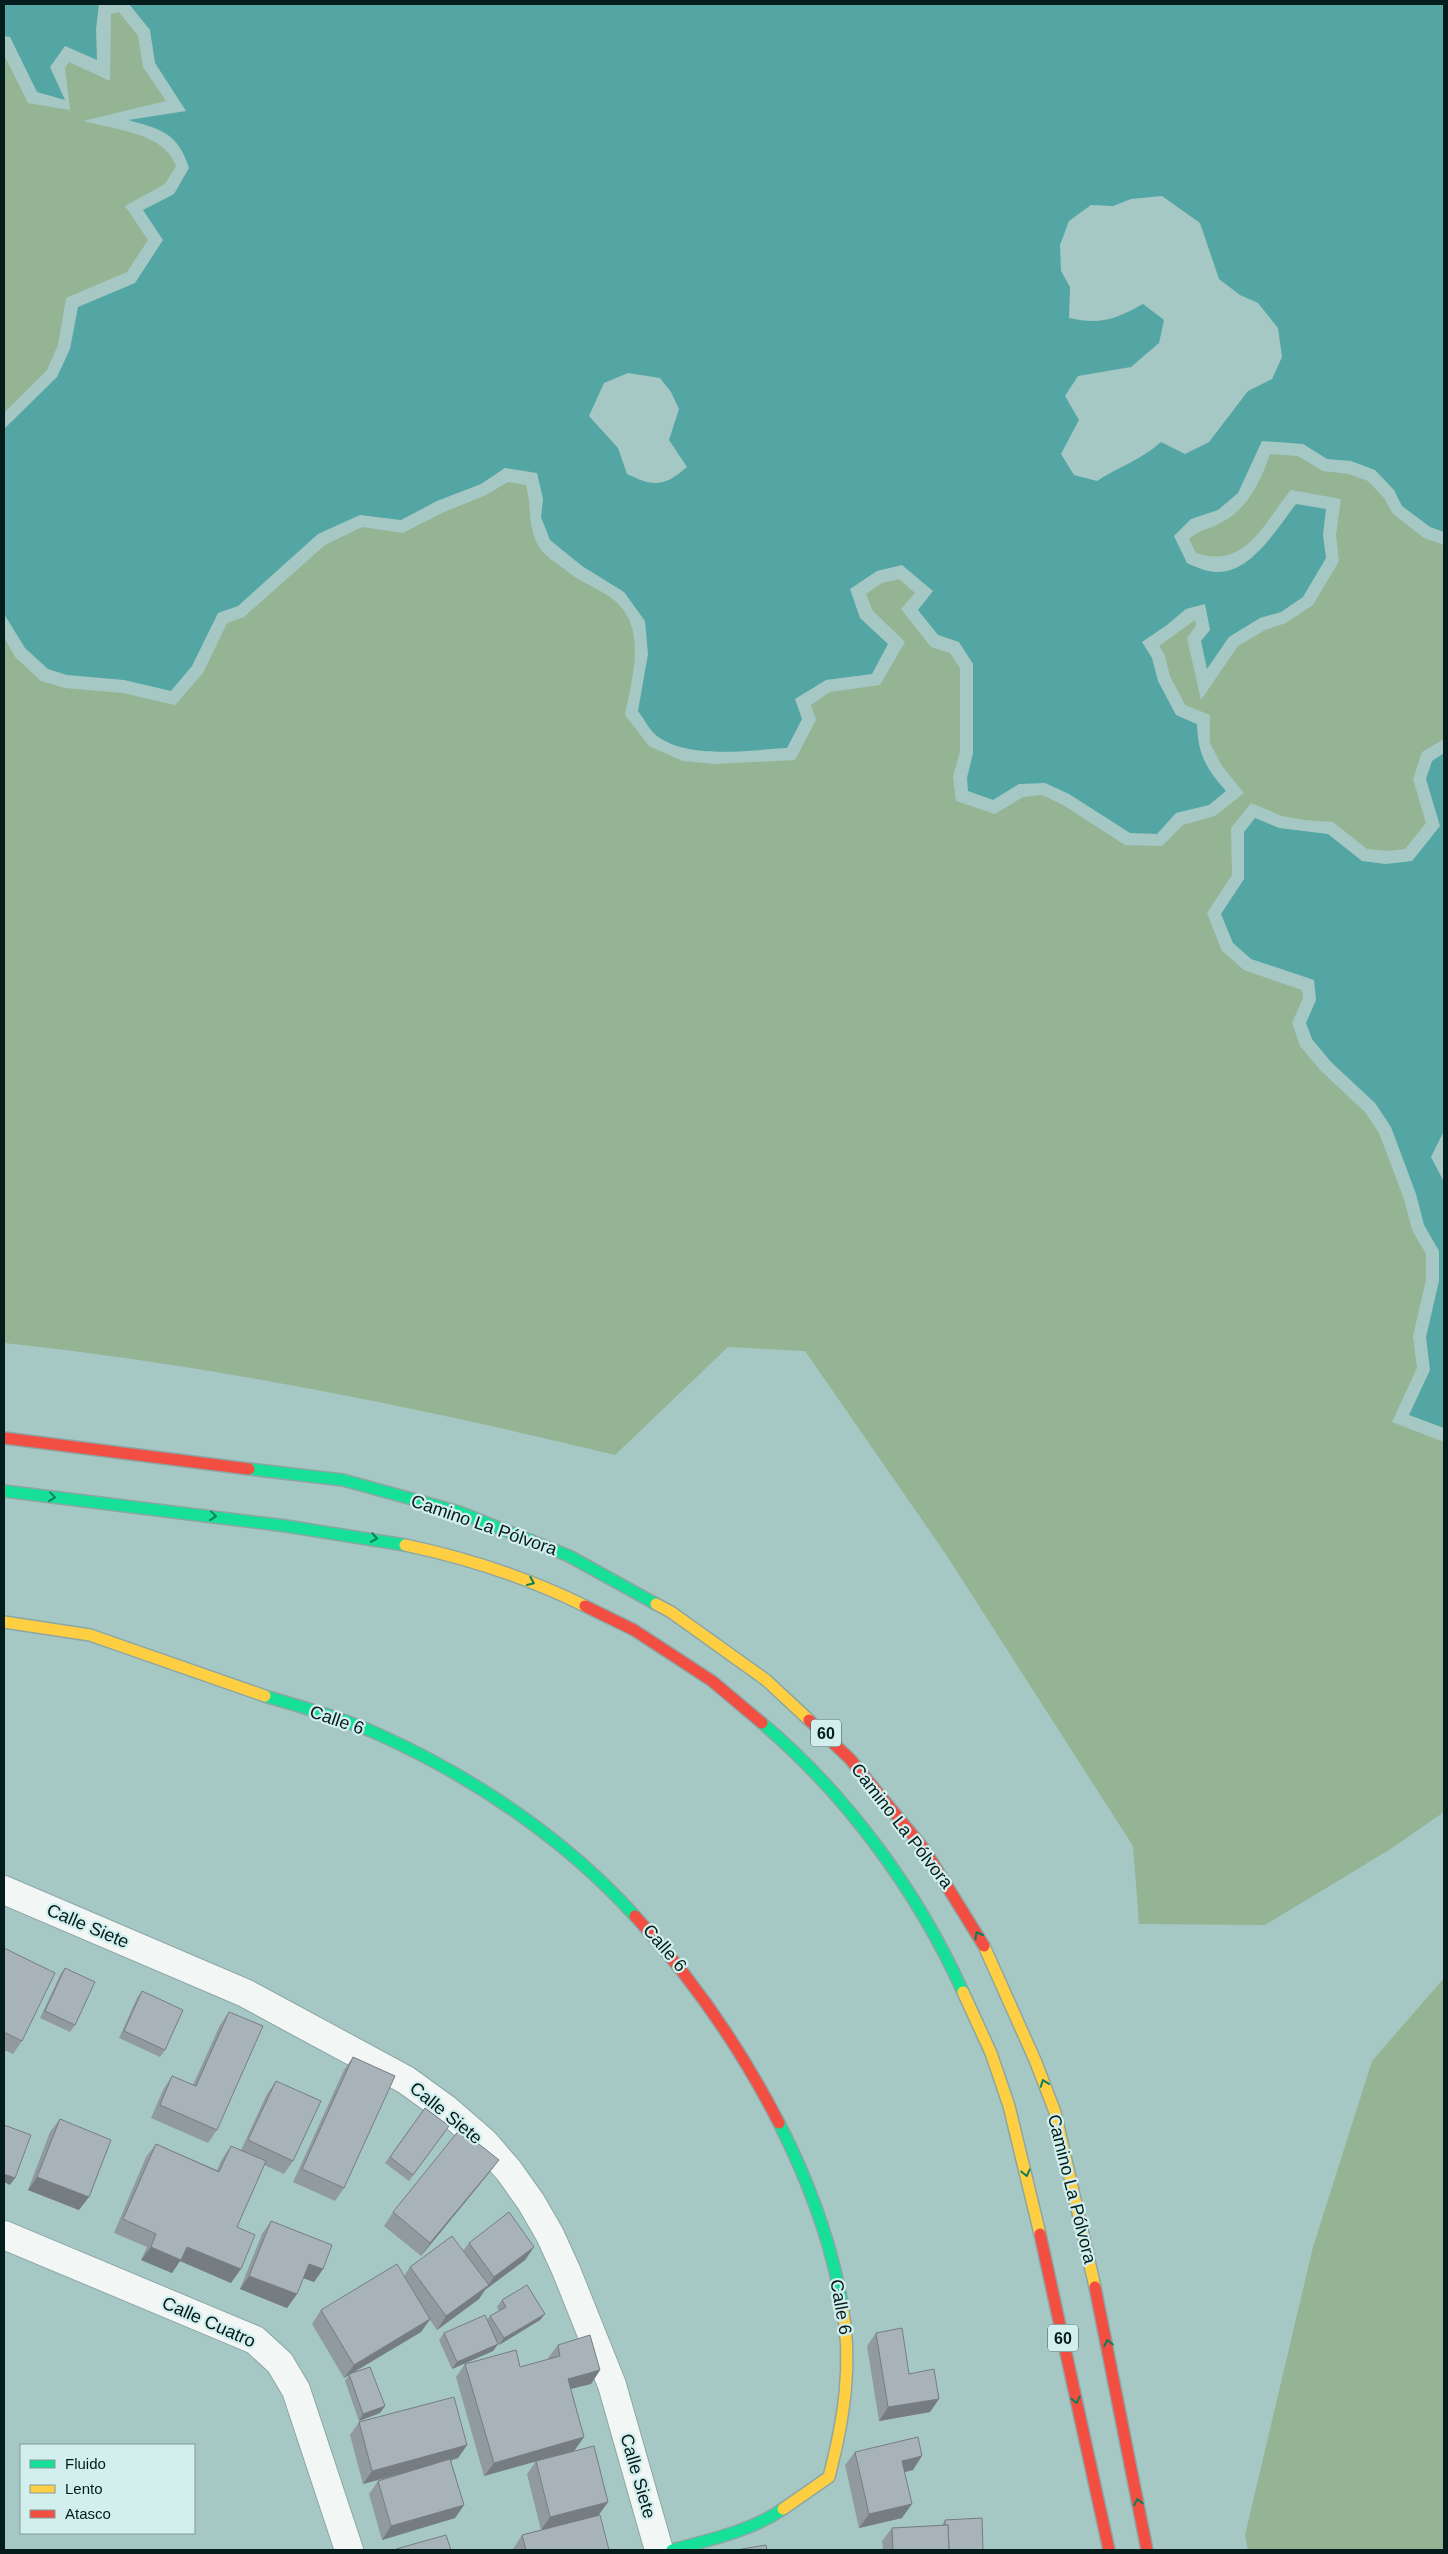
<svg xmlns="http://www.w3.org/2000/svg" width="1448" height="2554" font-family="Arial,sans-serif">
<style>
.green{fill:#94b493}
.water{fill:#53a6a3;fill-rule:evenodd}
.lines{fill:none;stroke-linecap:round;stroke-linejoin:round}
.street-casing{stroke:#8ca6a5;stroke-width:30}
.fast-casing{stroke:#8ca6a5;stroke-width:14}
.slow-casing{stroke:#8ca6a5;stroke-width:14}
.jam-casing{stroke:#8ca6a5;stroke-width:14}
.street{stroke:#f2f7f6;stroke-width:28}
.fast{stroke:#16e098;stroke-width:11}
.slow{stroke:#ffcf43;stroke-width:11}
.jam{stroke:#f24e42;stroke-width:11}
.wall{fill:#909a9f}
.shaded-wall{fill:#767d82}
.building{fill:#a8b3b9;stroke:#767d82}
.oneway{stroke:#0d7e5a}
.labels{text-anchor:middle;stroke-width:4.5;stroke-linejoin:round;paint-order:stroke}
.shield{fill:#d2efed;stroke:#425b5a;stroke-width:1}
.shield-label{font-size:16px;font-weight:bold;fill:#041c1b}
.street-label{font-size:18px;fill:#041c1b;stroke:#d2efed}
</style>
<rect width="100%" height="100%" fill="#a6c8c5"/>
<g class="green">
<path d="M119,12L138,36L143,67L166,101L83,121C114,130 164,132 176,166L165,184L125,206L148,240L127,272L66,298L58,345L47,370L4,413V55L28,103L70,110L65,68L69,62L110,81L111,14Z"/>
<path d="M1270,454L1298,456L1323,471L1349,474L1368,481L1384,498L1393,514L1424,538L1444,545V739L1422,752L1413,779L1426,823L1405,849L1387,851L1367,849L1333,822L1304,820L1282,816L1251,803L1231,828L1232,875L1207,913L1222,951L1244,970L1302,990L1303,998L1292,1023L1300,1046L1321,1071L1365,1112L1379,1133L1404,1199L1412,1230L1426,1254V1280L1413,1336L1417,1368L1392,1422L1444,1442V1812L1389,1850L1265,1925L1139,1924L1133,1846L945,1553L805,1351L728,1347L615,1455C413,1406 210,1365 4,1343V637L15,657L41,681L65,688L123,693L175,705L203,673L227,623L244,617L325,545L362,527L403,533L442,513L486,495L508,482L526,485C532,506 527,527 539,547C545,557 560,565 568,572C582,583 600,589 614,600C648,628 632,678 625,715L649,746L683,761L715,764L795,760L816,720L811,705L830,692L880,685L905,642L872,610L866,594L882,583L899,579L915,593L901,609L931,647L950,653L960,668V751L953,777L956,801L995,814L1023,797L1042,795L1063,805L1125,845L1162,846L1183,825L1215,816L1244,793L1222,766L1210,743V715L1185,705L1170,676L1164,653L1159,646L1195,620L1196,626L1187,638L1201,700L1238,646L1265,630L1286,623L1313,605L1339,561L1336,535L1341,499L1291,490C1264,522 1246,570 1196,553L1189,539C1201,528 1212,529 1224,521C1249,507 1261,480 1270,454Z"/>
<path d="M1444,1978V2550H1248L1245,2535L1313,2247L1372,2061Z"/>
</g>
<g class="water">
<path d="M4,4H99L96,29L97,60L65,46L50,67L65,100L37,92L10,37L4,36Z"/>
<path d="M129,4H1444V532L1430,527L1402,506L1394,490L1375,470L1351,461L1327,459L1303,444L1262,441L1238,493L1218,510L1191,519L1174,536L1187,563C1194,566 1202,570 1209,571C1248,580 1276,529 1296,504L1326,509L1323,535L1326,558L1303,597L1281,612L1260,618L1229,637L1207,669L1201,641L1210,630L1205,604L1186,609L1167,625L1142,642L1152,658L1158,681L1176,715L1197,724C1198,755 1206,768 1226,791L1209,805L1176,813L1157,834L1130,833L1069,794L1045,783L1019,784L993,800L968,791L967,778L973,753V664L959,642L938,635L918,610L933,591L902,565L877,571L850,589L860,618L888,644L872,674L826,680L795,699L802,719L787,748C750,750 689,760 657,736C650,731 644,719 638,711L648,654L645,621L624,592L582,566L550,540L541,517L543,499L537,473L505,468L481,484L437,501L401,520L360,515L318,534L238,606L218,613L192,666L171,691L124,680L67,675L48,669L25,648L4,614V429L57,377L70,349L78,307L135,283L163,240L143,210L174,194L189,168C178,133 161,129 128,120L186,111L155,63L150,30ZM1162,196L1200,223L1219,279L1240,295L1258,303L1278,328L1282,357L1272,379L1248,391L1209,442L1185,454L1161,442C1141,460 1120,466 1097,481L1074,475L1061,454L1079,420L1065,396L1078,376L1131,367L1159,343L1164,320L1143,304C1116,319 1101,325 1069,318L1070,287L1061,271L1060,245L1069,221L1091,205L1113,206L1131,199ZM628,373L660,378L671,392L679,409L669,440L687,467C664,487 654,487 627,474L618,448L589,416L604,383Z"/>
<path d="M1444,753V1131L1431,1157L1444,1182V1428L1409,1415L1430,1370L1426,1337L1439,1281V1251L1424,1225L1416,1194L1391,1127L1375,1103L1331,1062L1312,1039L1306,1023L1316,1000L1314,980L1251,959L1233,943L1221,914L1244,879V832L1255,818L1279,828L1328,834L1362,861L1386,864L1412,861L1440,826L1426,779L1432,761Z"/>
</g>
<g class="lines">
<g class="street-casing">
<g id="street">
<path d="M4,1890L245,1993L406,2080L446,2109L484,2142L509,2171L531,2202L550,2235L566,2270L612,2385L659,2550"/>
<path d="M4,2235L255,2340L280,2363L296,2390L349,2550"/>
</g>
</g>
<g class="fast-casing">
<g id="fast">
<path d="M249,1469L343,1480L459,1512L569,1556L656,1604"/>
<path d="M4,1491L286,1526L405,1545"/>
<path d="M265,1696C304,1708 343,1718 380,1735C475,1778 565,1839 635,1916"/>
<path d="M762,1723C847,1795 918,1892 963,1992"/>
<path d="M779,2123C808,2180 831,2241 842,2304"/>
<path d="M672,2550C709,2540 751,2531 783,2509"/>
</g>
</g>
<g class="slow-casing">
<g id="slow">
<path d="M405,1545C467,1558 528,1578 585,1606"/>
<path d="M656,1604L671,1612L766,1680L809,1720"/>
<path d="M4,1622L90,1635L265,1696"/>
<path d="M984,1946L1035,2060L1055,2112L1095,2287"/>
<path d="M963,1992L991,2053L1009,2106L1040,2234"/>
<path d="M783,2509L829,2477C844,2419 853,2364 842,2304"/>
</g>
</g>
<g class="jam-casing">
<g id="jam">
<path d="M4,1438L249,1469"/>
<path d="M585,1606L634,1630L712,1681L762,1723"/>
<path d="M809,1720L850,1759L924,1849L984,1946"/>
<path d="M635,1916C693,1979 740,2047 779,2123"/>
<path d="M1040,2234L1109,2550"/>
<path d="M1095,2287L1147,2550"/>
</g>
</g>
<use href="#street" class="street"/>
<use href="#fast" class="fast"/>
<use href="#slow" class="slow"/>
<use href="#jam" class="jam"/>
</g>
<g class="wall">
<path d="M4,1948L22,2041L13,2054L4,2050Z"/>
<path d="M65,1968L75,2025L70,2032L40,2018L60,1975Z"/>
<path d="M142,1991L165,2050L160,2057L119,2038L137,1998Z"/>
<path d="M229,2012L217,2130L208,2143L151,2118L163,2090L172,2076L193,2085L220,2025Z"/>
<path d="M353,2057L344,2188L335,2201L293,2182L344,2070Z"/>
<path d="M276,2081L293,2161L284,2174L264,2165L237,2227L231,2283L180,2261L172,2273L141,2260L147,2247L114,2233L146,2157L156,2144L217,2170L222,2159L231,2146L241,2150L267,2094Z"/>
<path d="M425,2108L449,2126L409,2181L385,2163Z"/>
<path d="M60,2119L79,2210L28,2190L50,2132Z"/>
<path d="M489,2173L421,2256L384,2226L393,2212Z"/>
<path d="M271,2221L323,2269L314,2282L303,2278L297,2294L287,2308L240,2289L262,2234Z"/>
<path d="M469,2243L534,2247L525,2260L485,2290L479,2299L437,2330L430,2320L421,2332L352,2373L385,2406L380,2413L359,2421L345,2381L349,2375L344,2378L312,2324L321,2310L404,2276L410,2267L463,2251Z"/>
<path d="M502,2300L545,2314L540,2320L499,2345L498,2344L493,2351L452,2369L439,2340L444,2333L487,2320L490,2316L499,2311L497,2307Z"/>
<path d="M876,2333L909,2374L939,2399L930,2412L879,2421L867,2346Z"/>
<path d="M558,2345L600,2370L591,2384L570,2389L584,2437L574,2451L546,2459L608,2502L598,2515L609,2550H514L513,2549L522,2535L541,2530L527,2474L536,2461L484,2476L456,2377L465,2364L520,2367L549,2359L548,2358Z"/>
<path d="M359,2422L467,2445L458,2458L451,2461L464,2505L455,2518L382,2540L369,2494L378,2481L400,2474L363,2484L350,2435Z"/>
<path d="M855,2452L913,2470L904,2472L902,2518L859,2528L845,2465Z"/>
<path d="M945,2520L983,2550H883L882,2541L892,2528L942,2525Z"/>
</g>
<g class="shaded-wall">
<path d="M499,2160L489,2173L421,2256L430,2243Z"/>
<path d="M4,2174L15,2178L10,2185L4,2182Z"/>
<path d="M37,2177L89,2197L79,2210L28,2190Z"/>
<path d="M151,2247H187L241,2269L231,2283L180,2261L172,2273L141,2260Z"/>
<path d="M534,2247L525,2260L485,2290L479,2299L437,2330L446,2316L488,2286L494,2277Z"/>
<path d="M309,2264L323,2269L314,2282L300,2277Z"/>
<path d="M249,2276L297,2294L287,2308L240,2289Z"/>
<path d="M545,2314L540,2320L499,2345L504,2338Z"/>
<path d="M430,2319L421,2332L344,2378L354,2365Z"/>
<path d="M498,2344L493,2351L452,2369L457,2362Z"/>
<path d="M600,2370L591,2384L558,2392L568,2379Z"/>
<path d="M939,2399L930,2412L879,2421L888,2407Z"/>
<path d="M385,2406L380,2413L359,2421L363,2414Z"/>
<path d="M584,2437L574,2451L484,2476L494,2463Z"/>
<path d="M467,2445L458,2458L363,2484L372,2471Z"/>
<path d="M922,2456L913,2470L893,2475L902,2461Z"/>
<path d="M608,2502L598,2516L541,2530L550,2517Z"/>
<path d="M912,2504L902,2518L859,2528L869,2514Z"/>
<path d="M464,2505L455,2518L382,2540L391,2526Z"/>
</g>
<g class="building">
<path d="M4,1948L55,1973L22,2041L4,2032Z"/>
<path d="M65,1968L95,1982L75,2025L45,2011Z"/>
<path d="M142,1991L183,2010L165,2050L124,2031Z"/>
<path d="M229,2012L263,2026L217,2130L160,2105L172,2076L196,2086Z"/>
<path d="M353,2057L395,2076L344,2188L302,2169Z"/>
<path d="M276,2081L321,2101L293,2161L248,2140Z"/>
<path d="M425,2108L449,2126L413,2175L390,2157Z"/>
<path d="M60,2119L111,2140L89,2197L37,2177Z"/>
<path d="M4,2125L31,2135L15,2178L4,2174Z"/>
<path d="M460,2129L499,2160L430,2243L393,2212Z"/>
<path d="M156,2144L219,2172L231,2146L266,2161L237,2227L255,2235L241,2269L187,2247L181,2260L151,2247L156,2234L123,2219Z"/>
<path d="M509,2212L534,2247L494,2277L469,2243Z"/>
<path d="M271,2221L332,2245L323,2269L309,2264L297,2294L249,2276Z"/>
<path d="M452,2236L489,2285L446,2316L410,2267Z"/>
<path d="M397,2264L430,2319L354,2365L321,2310Z"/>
<path d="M527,2285L545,2314L504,2338L490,2316L506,2307L502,2300Z"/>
<path d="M485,2315L498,2344L457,2362L444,2333Z"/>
<path d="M902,2328L909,2374L934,2369L939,2399L888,2407L876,2333Z"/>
<path d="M590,2335L600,2370L568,2379L584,2437L494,2463L465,2364L516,2350L520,2367L560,2356L558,2345Z"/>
<path d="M370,2367L385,2406L363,2414L349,2374Z"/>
<path d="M454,2397L467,2445L372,2471L359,2422Z"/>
<path d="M918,2437L922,2456L902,2461L912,2504L869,2514L855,2452Z"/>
<path d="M594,2446L608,2502L550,2517L536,2461Z"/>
<path d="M450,2459L464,2505L391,2526L378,2481Z"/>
<path d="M600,2515L609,2550H526L522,2535Z"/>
<path d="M982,2518L983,2550H949L948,2525H945V2520Z"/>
<path d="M948,2525L949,2550H893L892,2528Z"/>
<path d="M446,2535L451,2550H397L396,2549Z"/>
<path d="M766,2545L767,2550H736Z"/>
</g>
<defs><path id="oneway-chevron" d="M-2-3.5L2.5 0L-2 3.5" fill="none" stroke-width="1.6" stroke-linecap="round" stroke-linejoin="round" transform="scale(1.25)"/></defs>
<g class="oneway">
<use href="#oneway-chevron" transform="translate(52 1497) rotate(7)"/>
<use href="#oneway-chevron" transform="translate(213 1516) rotate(7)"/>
<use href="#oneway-chevron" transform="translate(374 1538) rotate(10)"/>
<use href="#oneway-chevron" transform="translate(531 1582) rotate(23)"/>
<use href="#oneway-chevron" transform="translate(978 1935) rotate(-120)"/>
<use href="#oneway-chevron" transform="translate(1044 2083) rotate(-110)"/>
<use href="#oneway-chevron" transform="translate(1026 2173) rotate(77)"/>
<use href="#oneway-chevron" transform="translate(1108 2343) rotate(-101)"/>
<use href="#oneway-chevron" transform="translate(1076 2400) rotate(78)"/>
<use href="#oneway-chevron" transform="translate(1138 2502) rotate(-101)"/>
</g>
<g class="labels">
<g class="shield">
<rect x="811" y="1719.5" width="30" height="27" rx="4"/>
<rect x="1048" y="2324.5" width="30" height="27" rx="4"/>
</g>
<g class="shield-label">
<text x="826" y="1739">60</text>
<text x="1063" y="2344">60</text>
</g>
<g class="street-label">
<text transform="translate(484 1525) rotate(19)" y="6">Camino La Pólvora</text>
<text transform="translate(337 1720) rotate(19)" y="6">Calle 6</text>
<text transform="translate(902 1826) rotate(52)" y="6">Camino La Pólvora</text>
<text transform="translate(88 1926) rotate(23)" y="6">Calle Siete</text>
<text transform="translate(665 1948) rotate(49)" y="6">Calle 6</text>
<text transform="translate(446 2113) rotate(39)" y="6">Calle Siete</text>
<text transform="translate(1072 2189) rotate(76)" y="6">Camino La Pólvora</text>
<text transform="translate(841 2307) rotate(80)" y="6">Calle 6</text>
<text transform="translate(209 2322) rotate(24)" y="6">Calle Cuatro</text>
<text transform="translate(638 2476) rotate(74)" y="6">Calle Siete</text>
</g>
</g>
<rect width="1448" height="2554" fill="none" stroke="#041c1b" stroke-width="10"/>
<rect x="20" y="2444" width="175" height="90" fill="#d2efed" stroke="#809b99"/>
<rect x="30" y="2460" width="25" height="8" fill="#16e098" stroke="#809b99"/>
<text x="65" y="2469" font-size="15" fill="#041c1b">Fluido</text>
<rect x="30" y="2485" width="25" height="8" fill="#ffcf43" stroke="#809b99"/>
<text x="65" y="2494" font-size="15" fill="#041c1b">Lento</text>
<rect x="30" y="2510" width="25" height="8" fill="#f24e42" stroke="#809b99"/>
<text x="65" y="2519" font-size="15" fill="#041c1b">Atasco</text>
</svg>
